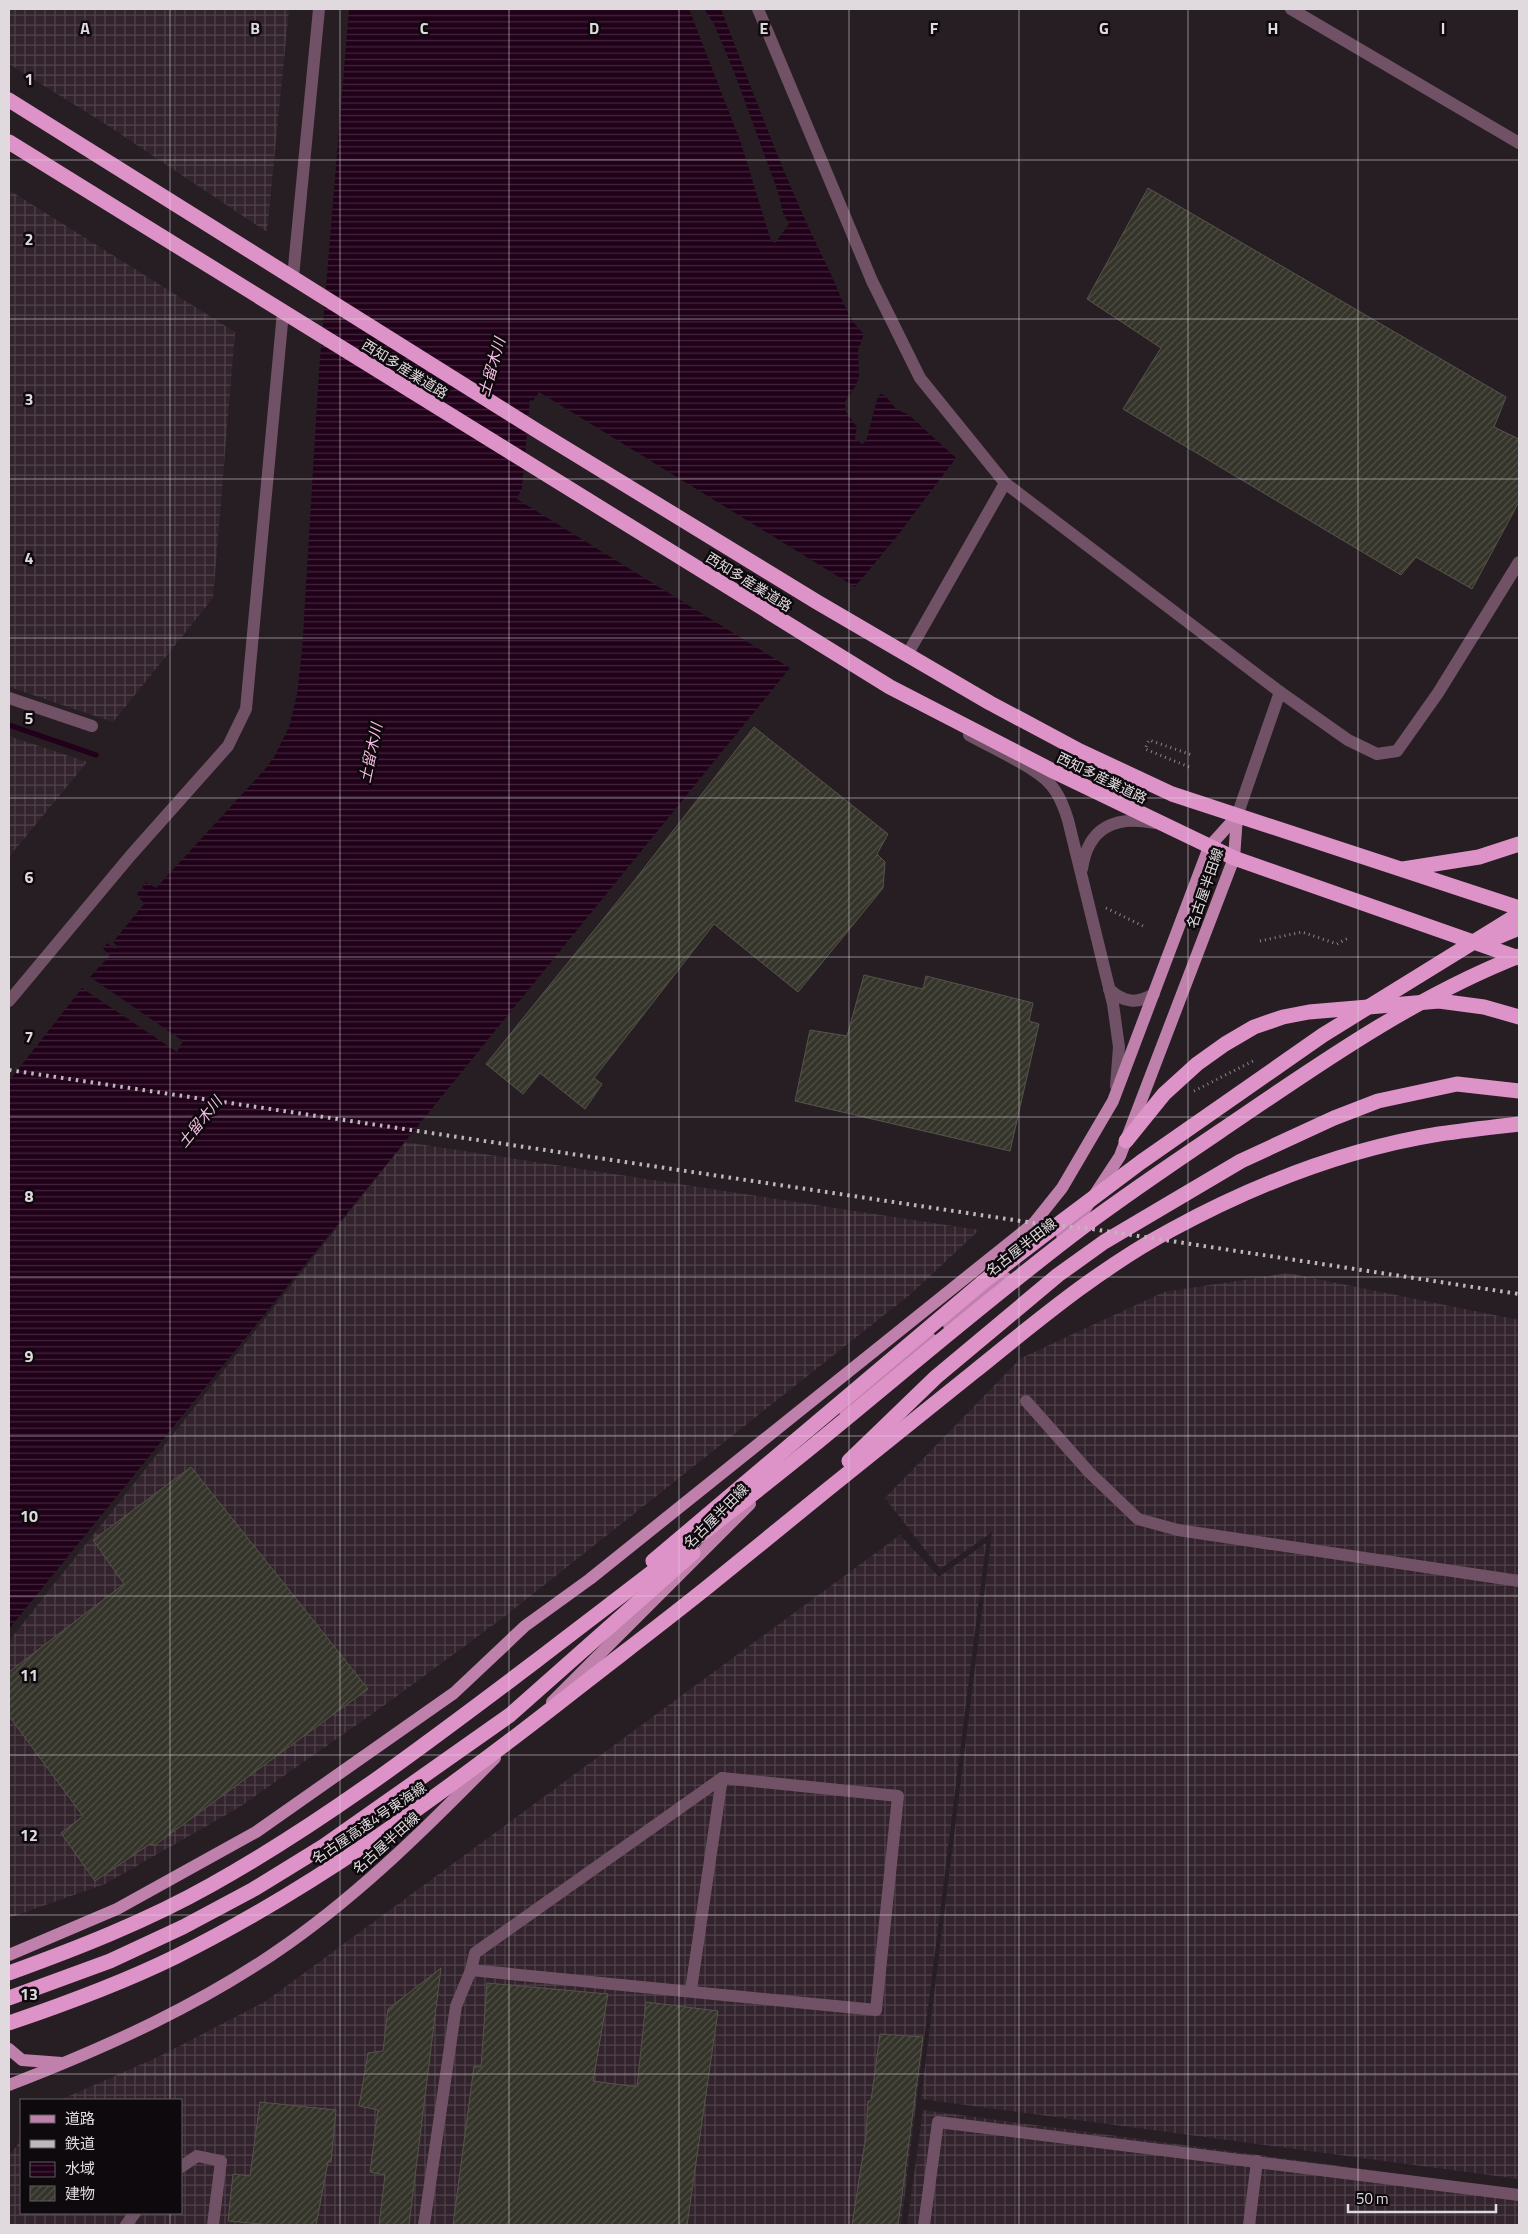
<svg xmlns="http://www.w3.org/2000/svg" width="1528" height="2234" font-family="'Titillium Web','Noto Sans JP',sans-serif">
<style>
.industrial{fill:url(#industrial-grid)}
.water{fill:url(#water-rules)}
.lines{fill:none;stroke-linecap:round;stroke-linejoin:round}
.stream{stroke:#200119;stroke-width:5.5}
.building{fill:url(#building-hatch);stroke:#555449}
.path{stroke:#8c858a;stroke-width:3;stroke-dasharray:1 4;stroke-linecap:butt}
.minor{stroke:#705166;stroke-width:12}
.major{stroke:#bf80ac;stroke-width:12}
.highway{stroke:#de93c8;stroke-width:15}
.rail{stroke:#beb7bc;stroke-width:4;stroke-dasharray:2.5 5;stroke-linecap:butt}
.grid{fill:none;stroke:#e0dade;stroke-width:1;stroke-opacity:0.55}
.labels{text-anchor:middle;stroke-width:5;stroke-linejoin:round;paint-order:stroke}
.street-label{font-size:14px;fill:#e0dade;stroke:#0d090c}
.water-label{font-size:15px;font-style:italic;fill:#fabee7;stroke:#0d090c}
.grid-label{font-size:16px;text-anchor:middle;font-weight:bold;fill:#e0dade;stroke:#0d090c;stroke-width:5;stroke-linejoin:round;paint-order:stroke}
</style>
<defs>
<pattern id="industrial-grid" width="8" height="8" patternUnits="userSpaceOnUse" patternTransform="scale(1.25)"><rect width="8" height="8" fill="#32232d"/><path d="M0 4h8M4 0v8" fill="none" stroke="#4f424b"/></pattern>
<pattern id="water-rules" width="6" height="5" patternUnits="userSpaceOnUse" patternTransform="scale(1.25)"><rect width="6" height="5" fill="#200119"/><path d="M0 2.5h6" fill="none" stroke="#40253a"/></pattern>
<pattern id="building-hatch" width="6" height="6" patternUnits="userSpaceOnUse" patternTransform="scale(1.25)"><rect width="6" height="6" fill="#35342a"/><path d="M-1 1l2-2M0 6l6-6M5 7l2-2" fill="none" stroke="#525148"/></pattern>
</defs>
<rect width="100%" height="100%" fill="#271e24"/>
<g class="industrial">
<path d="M9,9H289L267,232L107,125L9,64Z"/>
<path d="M9,190L235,332L213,598L113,722L9,687Z"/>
<path d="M9,736L87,762L9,857Z"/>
<path d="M405,1142L979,1230L912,1293L504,1617L382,1707L238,1808L105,1884L9,1918V1641Z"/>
<path d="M1288,1273L1519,1320V2179L921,2099L992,1532L940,1569L885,1498L1021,1358L1164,1292Z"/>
<path d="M900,1535L939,1577L986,1543L901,2225H9V2156L21,2140V2213H181V2100H60L160,2056L266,2001Z"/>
<path d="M923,2110L1519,2190V2225H907Z"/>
</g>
<path class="water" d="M349,9H689L741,143L771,241L775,243L789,224L783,213L778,192L734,72L714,24L704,9H721C755,97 787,186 829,270C839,291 847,318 864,334L858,350L859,376L856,385L845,402L846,412L857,427L855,439L862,444L866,441L878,396L881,394C892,398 889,409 908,414L956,458L898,535L855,587L539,392L533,401L530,400L522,488L517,499L790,668L9,1629V1081L82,988L177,1052L183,1041L90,977L110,955L103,949L107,943L115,949L117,946L113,942L144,904L137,894L141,889L147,893L142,887L146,882L156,888L266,768L274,757L289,727L297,694L302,651L319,371Z"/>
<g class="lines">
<path class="stream" d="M9,725L96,755"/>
</g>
<g class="building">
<path d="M1148,188L1506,397L1494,427L1519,439V502L1472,589L1416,557L1401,575L1123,409L1161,348L1087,299Z"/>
<path d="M754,727L888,834L877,854L885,862L883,888L798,992L714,924L594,1078L602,1084L585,1109L540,1073L523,1094L486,1064L634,881Z"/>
<path d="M864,975L923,989L926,976L1033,1003L1029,1021L1039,1024L1010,1151L795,1101L810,1030L847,1036Z"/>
<path d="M191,1467L368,1689L155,1845L150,1844L95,1881L61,1833L83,1816L9,1716V1672L124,1584L93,1540Z"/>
<path d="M441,1968L409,2225H379L385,2175L370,2172L378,2110L359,2106L368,2053L383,2051L388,2009Z"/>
<path d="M487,1983L608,1994L593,2081L637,2087L646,2002L718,2011L687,2225H453L474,2066L481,2067Z"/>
<path d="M880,2034L923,2037L898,2225H852L866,2135L868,2101H871Z"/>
<path d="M260,2102L336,2110L331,2162H328L316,2225H271L228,2221L233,2174L250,2176Z"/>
</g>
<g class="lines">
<g class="path">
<path d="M1189,767L1145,749L1149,740L1192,755"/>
<path d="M1106,908L1143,926"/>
<path d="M1260,941L1302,932L1337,944L1350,937"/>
<path d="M1194,1091L1255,1060"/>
</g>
<g class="minor">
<path d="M758,9L872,281L920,378L1005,483L1280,692L1348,740L1377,754L1397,751L1438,693L1519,562"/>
<path d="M1291,9L1519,143"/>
<path d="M293,277L319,9"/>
<path d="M907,655L1005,483"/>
<path d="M9,698L92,726"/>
<path d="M969,735C990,747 1033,766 1049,783C1059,793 1064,807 1068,820L1113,1004L1119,1047L1116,1086"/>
<path d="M1237,816L1280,692"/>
<path d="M1082,869C1088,827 1116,815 1154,823"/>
<path d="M1109,989C1124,1003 1137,1004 1154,994"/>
<path d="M9,1001L131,855L228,746L246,709L283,312"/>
<path d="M1026,1401L1089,1472L1138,1519L1178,1530L1519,1581"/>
<path d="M471,1970L475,1953L722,1778"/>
<path d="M181,2167L197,2156L221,2161L213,2225"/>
<path d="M126,2225L135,2213"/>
<path d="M424,2225L456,2006L471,1970L876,2010L898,1796L722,1778L691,1990"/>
<path d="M924,2225L938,2122L1519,2195"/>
<path d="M1249,2225L1257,2161"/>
</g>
<g class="major">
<path d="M1062,1235L1074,1226L1120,1156L1234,858L1237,816"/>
<path d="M949,1325L1006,1278"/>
<path d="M845,1411L870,1387L931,1339"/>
<path d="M552,1702L750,1504"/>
<path d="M9,1955L117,1909L256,1832L454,1693L525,1626L590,1579L1034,1223L1062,1188L1113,1101L1209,847L1237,816"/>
<path d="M9,2049L22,2060L62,2063"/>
<path d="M9,2085C107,2047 203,2004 289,1943C365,1889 430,1824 495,1758"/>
</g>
<g class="highway">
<path d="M9,100L539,432L817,602L990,703L1080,751L1172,794L1519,908"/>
<path d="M9,142L890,687L1053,771L1234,858L1519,958"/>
<path d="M1403,869L1479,857L1519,844"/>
<path d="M1490,940L1519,928"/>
<path d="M1126,1141L1164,1094L1197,1064L1225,1044L1254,1027L1283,1017L1309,1012L1439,1001L1484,1007L1519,1017"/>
<path d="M849,1461L936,1377L1058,1275L1104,1242L1241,1161L1334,1118L1378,1101L1457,1084L1519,1091"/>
<path d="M653,1561L983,1282L1061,1222L1141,1162L1323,1035L1519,914"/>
<path d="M9,1973C78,1948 147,1921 211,1885C326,1821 431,1740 536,1661C631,1588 726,1517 819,1441C907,1369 993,1295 1083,1227C1127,1194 1173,1163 1219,1132C1315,1067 1410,999 1519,956"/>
<path d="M9,1998L110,1961L183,1927L254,1889L324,1846L510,1715L693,1553"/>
<path d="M9,2023C65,2004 122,1983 175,1957C312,1889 435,1799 555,1706C607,1665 659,1626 710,1585C798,1513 886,1442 975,1371C1037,1321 1100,1268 1171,1230C1254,1185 1346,1149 1439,1134C1466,1130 1493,1127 1519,1124"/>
</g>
<path class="rail" d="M9,1070L1034,1223L1092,1229L1519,1294"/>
</g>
<path class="grid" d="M170,9V2100M340,9V2225M509,9V2225M679,9V2225M849,9V2225M1019,9V2225M1188,9V2225M1358,9V2225M9,160H1519M9,319H1519M9,479H1519M9,638H1519M9,798H1519M9,957H1519M9,1117H1519M9,1277H1519M9,1436H1519M9,1596H1519M9,1755H1519M9,1915H1519M9,2074H1519M170,2213V2225"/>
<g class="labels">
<g class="street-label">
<text transform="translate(405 369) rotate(32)" y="5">西知多産業道路</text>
<text transform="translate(749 582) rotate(32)" y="5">西知多産業道路</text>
<text transform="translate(1102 778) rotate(26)" y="5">西知多産業道路</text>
<text transform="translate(1205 888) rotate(-71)" y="5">名古屋半田線</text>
<text transform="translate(1021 1247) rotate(-38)" y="5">名古屋半田線</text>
<text transform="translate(716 1516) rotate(-45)" y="5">名古屋半田線</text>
<text transform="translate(369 1823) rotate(-34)" y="5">名古屋高速4号東海線</text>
<text transform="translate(386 1843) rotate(-42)" y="5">名古屋半田線</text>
</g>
<g class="water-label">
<text transform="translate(492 367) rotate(-74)" y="5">土留木川</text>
<text transform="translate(371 753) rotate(-78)" y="5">土留木川</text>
<text transform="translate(200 1122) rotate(-51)" y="5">土留木川</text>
</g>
</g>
<g class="grid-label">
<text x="85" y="34">A</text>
<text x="255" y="34">B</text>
<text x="424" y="34">C</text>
<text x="594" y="34">D</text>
<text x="764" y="34">E</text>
<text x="934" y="34">F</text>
<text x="1104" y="34">G</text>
<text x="1273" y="34">H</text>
<text x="1443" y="34">I</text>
<text x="29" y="85">1</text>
<text x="29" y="245">2</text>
<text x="29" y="405">3</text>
<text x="29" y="564">4</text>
<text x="29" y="724">5</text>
<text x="29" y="883">6</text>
<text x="29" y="1043">7</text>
<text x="29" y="1202">8</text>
<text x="29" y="1362">9</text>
<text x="29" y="1522">10</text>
<text x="29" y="1681">11</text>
<text x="29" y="1841">12</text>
<text x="29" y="2000">13</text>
</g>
<rect width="1528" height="2234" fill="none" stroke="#e0dade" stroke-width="20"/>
<rect x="20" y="2099" width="162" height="115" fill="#0d090c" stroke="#615d60"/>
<rect x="30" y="2115" width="25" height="8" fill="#bf80ac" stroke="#615d60"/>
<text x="65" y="2124" font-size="15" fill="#e0dade">道路</text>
<rect x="30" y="2140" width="25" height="8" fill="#beb7bc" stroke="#615d60"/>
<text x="65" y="2149" font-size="15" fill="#e0dade">鉄道</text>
<rect x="30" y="2162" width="25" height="15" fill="url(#water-rules)" stroke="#615d60"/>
<text x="65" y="2174" font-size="15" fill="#e0dade">水域</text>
<rect x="30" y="2186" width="25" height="15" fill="url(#building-hatch)" stroke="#615d60"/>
<text x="65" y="2199" font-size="15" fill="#e0dade">建物</text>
<path d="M1348 2204v8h148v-8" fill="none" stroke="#e0dade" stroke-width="2.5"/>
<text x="1356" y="2204" font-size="15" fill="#e0dade" stroke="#0d090c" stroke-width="4" paint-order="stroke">50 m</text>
</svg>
